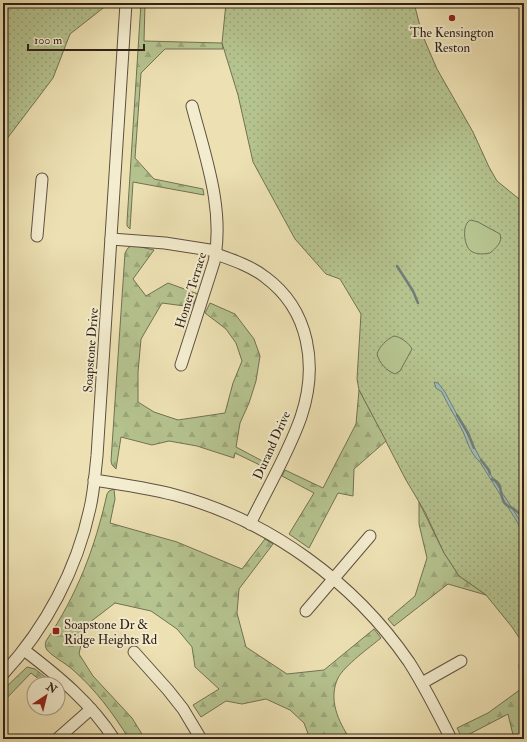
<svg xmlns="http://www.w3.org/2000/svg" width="527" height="742" font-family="'IM FELL Double Pica',serif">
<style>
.grass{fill:url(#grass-dots);stroke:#727254}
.forest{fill:url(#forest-firs);stroke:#727254}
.pitch{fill:#b5c38f;stroke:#727254}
.water{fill:#9dbbb7;stroke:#717e78}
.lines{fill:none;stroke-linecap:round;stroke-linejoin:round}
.stream{stroke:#717e78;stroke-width:2.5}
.minor-casing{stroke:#5e5240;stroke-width:13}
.minor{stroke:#f3ecce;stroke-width:11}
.poi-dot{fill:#8f2418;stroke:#f3ecce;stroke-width:1.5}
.labels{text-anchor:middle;stroke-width:4;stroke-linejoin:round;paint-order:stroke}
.poi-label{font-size:13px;fill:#2f2219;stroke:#f3ecce}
.street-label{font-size:13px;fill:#2f2219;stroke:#f3ecce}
</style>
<defs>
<pattern id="grass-dots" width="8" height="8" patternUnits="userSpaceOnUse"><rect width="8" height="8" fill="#b5c38f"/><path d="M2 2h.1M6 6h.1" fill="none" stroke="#9ca77b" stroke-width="1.8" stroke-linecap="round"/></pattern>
<pattern id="forest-firs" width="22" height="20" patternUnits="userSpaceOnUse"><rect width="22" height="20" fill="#b5c38f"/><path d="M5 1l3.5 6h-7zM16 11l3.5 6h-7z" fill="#9ca77b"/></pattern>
</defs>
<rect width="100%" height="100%" fill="#ede1b3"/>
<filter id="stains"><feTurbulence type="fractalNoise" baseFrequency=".005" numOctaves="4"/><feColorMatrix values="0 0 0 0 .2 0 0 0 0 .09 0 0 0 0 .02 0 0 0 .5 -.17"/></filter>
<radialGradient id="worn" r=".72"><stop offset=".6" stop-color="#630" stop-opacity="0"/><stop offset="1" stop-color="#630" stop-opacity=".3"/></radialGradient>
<g class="grass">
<path d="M3,3H108L107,5L70,34L53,78L3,144Z"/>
<path d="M226,3H414L422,34L437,69L473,132L489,167L497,181L524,203V645L512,627L486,595L459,576L444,553L425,512L406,480L359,390L357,379L361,314L340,279L326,274L295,239L253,162L238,95L222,43Z"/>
</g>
<g class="forest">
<path d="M141,3H145L144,41L222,43L223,49H165L141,73L135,158L154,179L203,189L204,195L133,182L130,229L127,226V222Z"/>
<path d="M132,245L154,250L133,279L146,296L168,283L198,294L192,307L162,303L141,339L138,372V402L154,412L178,420L225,413L233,383L242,361L236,343L226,329L205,313L210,303L235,314L254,339L260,356L256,381L249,403L240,423L236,447L268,464L266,468L235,453L234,458L197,446L169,441L152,445L121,437L116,469L112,465L111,461L125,253L128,248Z"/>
<path d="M359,390L386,441L354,469L353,496L338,493L309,548L289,534L314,493L282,476L285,470L323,488L356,424Z"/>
<path d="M114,489L115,499L110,523L177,542L242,569L265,539L273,544L239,589L237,613L246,647L287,674L324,670L374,629L381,638C370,647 344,666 338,678C328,699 338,721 350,739H310L304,723L290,710L266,699L242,704L226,701L201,717L193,705L219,689L195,667L192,647L177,629L151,611L115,603L85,626L79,654L93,676L132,718L145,739H129C113,713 95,689 72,669C65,663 52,656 47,650C45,647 45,644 46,641C77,595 95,548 107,494L109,491Z"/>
<path d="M419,502L444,553L459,576L486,595L448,584L394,626L388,619L415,596L427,558L419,524Z"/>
<path d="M524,655V739H514L508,714L462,738L457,728L488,713L521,689L519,665Z"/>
<path d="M27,667L35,669L54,684H45L31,673L3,702V690Z"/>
</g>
<g class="pitch">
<path d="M471,220L478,222L500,234C503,242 496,248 490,253C485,254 476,255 471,251C464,247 461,223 471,220Z"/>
<path d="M394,336C401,337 409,343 412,349L400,371L395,374C387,371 379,363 377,354C379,347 387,339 394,336Z"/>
</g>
<path class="water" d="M434,382L438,383L445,392L480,458L524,527V533L480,462C468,451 468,440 460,426C454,414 447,404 442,392L436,388Z"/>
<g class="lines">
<g class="stream">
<path d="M397,266L413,291L418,303"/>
<path d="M457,415L468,433L474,448"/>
<path d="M481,460L489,470L490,474"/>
<path d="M492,479C504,484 499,492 503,500C505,507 511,506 515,510C518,512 521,516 524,519"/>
</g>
<g class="minor-casing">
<g id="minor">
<path d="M37,236L42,179"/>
<path d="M111,239L165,243L216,251"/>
<path d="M216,254C233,260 251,266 265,277C310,310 318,366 301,417C288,454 267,489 250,524"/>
<path d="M181,365L214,262C225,210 205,156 192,106"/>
<path d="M94,480C121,484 148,488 175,495C269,520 354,582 409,662C425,687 438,713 451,739"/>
<path d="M306,611L370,536"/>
<path d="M24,650C58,676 91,703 114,739"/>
<path d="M134,652L168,690L183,709L201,739"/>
<path d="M3,674C46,628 77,569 90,508C94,491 95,473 97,456L126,3"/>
<path d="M422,683L461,661"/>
<path d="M57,739L91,709"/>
</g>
</g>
<use href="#minor" class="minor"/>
</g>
<g class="poi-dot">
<circle cx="452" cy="18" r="4"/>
<rect x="52" y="627" width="8" height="8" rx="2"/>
</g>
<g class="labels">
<g class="poi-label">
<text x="452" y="37">The Kensington<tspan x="452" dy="15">Reston</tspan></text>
<text x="64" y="629" text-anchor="start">Soapstone Dr &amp;<tspan x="64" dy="15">Ridge Heights Rd</tspan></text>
</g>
<g class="street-label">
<text transform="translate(190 290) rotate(-73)" y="5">Homer Terrace</text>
<text transform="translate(90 350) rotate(-86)" y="5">Soapstone Drive</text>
<text transform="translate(271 445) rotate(-66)" y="5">Durand Drive</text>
</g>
</g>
<rect width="527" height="742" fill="none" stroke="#ede1b3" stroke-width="16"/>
<rect x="4" y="4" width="519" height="734" fill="none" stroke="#2f2219" stroke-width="2"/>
<rect x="8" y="8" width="511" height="726" fill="none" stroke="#2f2219"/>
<g transform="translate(46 696) rotate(35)"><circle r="19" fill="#f3ecce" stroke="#a59b86"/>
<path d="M0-3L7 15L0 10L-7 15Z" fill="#8f2418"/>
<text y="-6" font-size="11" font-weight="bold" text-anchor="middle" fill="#2f2219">N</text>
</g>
<path d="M28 44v6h116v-6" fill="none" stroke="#2f2219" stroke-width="2"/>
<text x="34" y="44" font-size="12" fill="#2f2219" stroke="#f3ecce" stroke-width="3" paint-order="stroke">100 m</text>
<rect width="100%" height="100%" filter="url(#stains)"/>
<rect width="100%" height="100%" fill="url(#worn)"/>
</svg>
